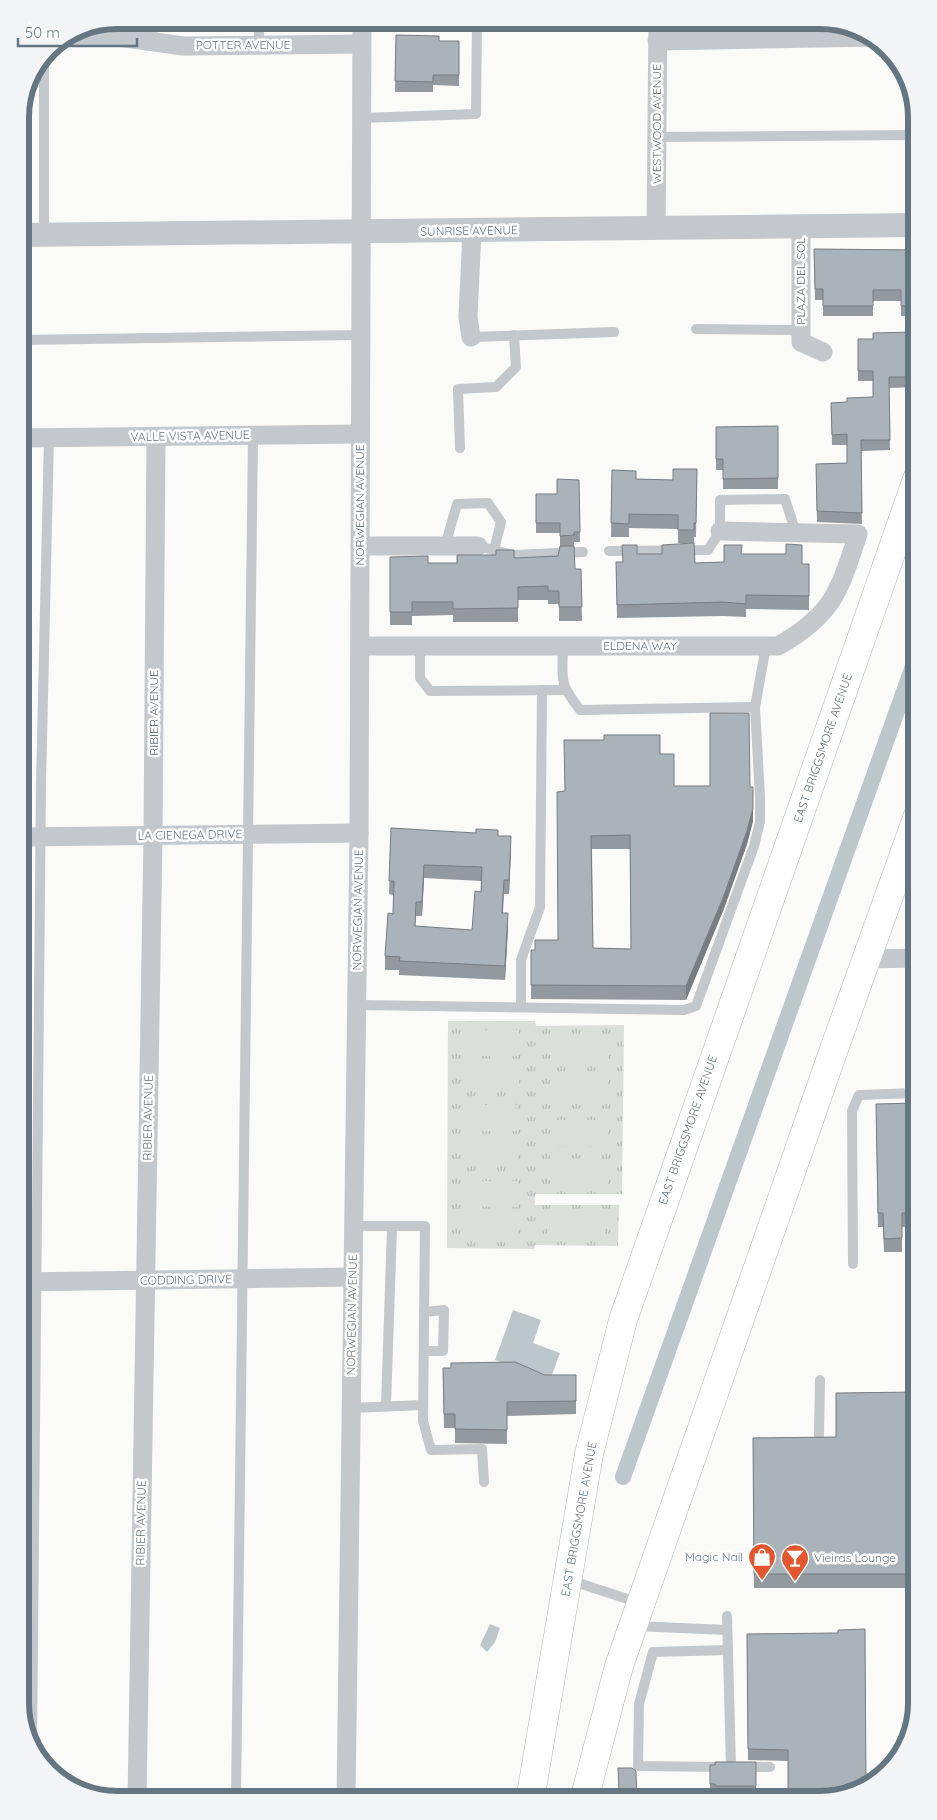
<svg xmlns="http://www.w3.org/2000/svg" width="937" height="1820" font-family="Quicksand,sans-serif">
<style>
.grass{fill:url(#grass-tufts)}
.garden{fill:#dadfd7}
.water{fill:#bbc7cb}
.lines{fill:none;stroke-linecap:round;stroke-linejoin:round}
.canal{stroke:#bbc7cb;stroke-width:16}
.secondary-casing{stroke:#b3babf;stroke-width:29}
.service{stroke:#c3c8cc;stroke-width:10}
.minor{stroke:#c3c8cc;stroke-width:19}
.tertiary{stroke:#c3c8cc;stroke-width:24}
.secondary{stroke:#fff;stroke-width:28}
.wall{fill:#929a9f;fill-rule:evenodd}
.shaded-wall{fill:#777d82}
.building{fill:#aab3b9;stroke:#777d82;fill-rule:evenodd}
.labels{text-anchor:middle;stroke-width:5;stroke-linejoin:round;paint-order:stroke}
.street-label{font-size:12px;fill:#657683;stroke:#fff}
.poi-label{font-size:12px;fill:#657683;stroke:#fff;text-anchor:end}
.rim{fill:none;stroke:#657683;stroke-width:6}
</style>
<defs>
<pattern id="grass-tufts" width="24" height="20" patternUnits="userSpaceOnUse" patternTransform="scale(1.25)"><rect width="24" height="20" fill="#dadfd7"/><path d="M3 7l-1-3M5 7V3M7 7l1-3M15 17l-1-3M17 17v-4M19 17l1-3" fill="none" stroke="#b4b9b4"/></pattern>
</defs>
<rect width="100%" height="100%" fill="#fafaf8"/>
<path class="grass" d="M448,1021H535L536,1026L624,1025L622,1194H535V1205H619L618,1246L535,1245L534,1249L447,1248Z"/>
<g class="garden">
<rect x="462" y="1030" width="57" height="26"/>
<path d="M551,1036H608L607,1062L551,1061Z"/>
<path d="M462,1063L519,1064V1089H462Z"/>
<path d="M551,1075H607V1101L551,1100Z"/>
<rect x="461" y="1105" width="57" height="26"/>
<path d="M551,1120H607V1146H550Z"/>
<rect x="461" y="1140" width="57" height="26"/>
<path d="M550,1158L607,1159V1185L550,1184Z"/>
<path d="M461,1181H517V1207L461,1206Z"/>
<path d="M548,1212L605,1213V1238H548Z"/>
<path d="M461,1215L517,1216V1242L460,1241Z"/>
</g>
<g class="water">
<path d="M513,1310L541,1320L533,1343L560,1353L550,1380L495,1360Z"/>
<path d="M490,1624L500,1628L495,1642L487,1652L480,1645Z"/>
</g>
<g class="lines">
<path class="canal" d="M623,1477L917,655"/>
<g class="secondary-casing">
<g id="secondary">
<path d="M530,1800L589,1454L623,1320L917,479"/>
<path d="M584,1800L619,1666L833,1052L917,818"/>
</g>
</g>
<g class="service">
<path d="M259,20V45"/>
<path d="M44,55V235"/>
<path d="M361,118L476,114L477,20"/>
<path d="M657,137L917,135"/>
<path d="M696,329L801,330"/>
<path d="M471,337L614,332"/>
<path d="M20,340L361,335"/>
<path d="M460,448L458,389L496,387L516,367L514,335"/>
<path d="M445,546L457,504L488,503L501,522L494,550"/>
<path d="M478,546L513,555L583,552"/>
<path d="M609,551L708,550L720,531V500L785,499L796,533"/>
<path d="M420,646V678L430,691L565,690"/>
<path d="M563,646C562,680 559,683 580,710L755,707"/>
<path d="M357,1005L684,1010L696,1006L754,846L760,822V797L755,707L766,646"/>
<path d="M521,1007V960L540,907L542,690"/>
<path d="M353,1226H425L423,1421L431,1450L482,1449L484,1482"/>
<path d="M853,1264L852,1111L859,1095L917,1093"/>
<path d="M424,1351H443L444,1310L424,1312"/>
<path d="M386,1406L392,1228"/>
<path d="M351,1408L423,1405"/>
<path d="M819,1435L820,1380"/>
<path d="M569,1580L640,1603"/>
<path d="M727,1616L731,1767"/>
<path d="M634,1626L727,1630"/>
<path d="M32,1746L41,783L49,438"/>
<path d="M723,1767L638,1766L639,1704L653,1652L728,1650"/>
<path d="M742,1767H770"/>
<path d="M236,1800L253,436"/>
</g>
<g class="minor">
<path d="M66,37L112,36L183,46L361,44"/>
<path d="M148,41V20"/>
<path d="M657,41L875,37"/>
<path d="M801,226V342L823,352"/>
<path d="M656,228L658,20"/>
<path d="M471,337L468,317L472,231"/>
<path d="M20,438L360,434"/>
<path d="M360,546H478"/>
<path d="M360,646H778C833,615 839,592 858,534L720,531"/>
<path d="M20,837L359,833"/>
<path d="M866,959L917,958"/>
<path d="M20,1282L353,1277"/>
<path d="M137,1800L153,836L156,437"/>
<path d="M346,1800L359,833L362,20"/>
</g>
<path class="tertiary" d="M20,235L917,225"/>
<use href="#secondary" class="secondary"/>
</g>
<g class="wall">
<path d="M396,35L439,41H459V86L433,85V92H395Z"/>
<path d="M814,249L917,250V316H901V301H873V316H823V300H815Z"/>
<path d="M917,332V387L889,388L890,450L861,451L862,524L817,522L816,464L847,463V445H832L831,403L847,402L873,397V381H858V339H873Z"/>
<path d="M778,426V489H723V470H716V427Z"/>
<path d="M697,469L696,537H694V543H678V529L629,528V537H611L612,470L636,479L673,480Z"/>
<path d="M579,480L580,542H574V546H560V533H536V494H557Z"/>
<path d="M637,554L695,563L724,562L742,554L802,564H809V610L746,609V617L723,616L617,618L616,562H622Z"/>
<path d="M390,557L428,563H457L514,558L575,569H581L582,621H559V604H548V600H518V622H453V615L412,616V625H390Z"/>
<path d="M660,754L674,786L750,787L753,821L747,844L723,911L686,1000L531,999V950H535L558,940L565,791ZM592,849H630L631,949L593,948Z"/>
<path d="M391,828L498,836L511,850L509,894H504L503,913L508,927L505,980L399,975V970H385V956L393,914V895L389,894ZM424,878L481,881V892L472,930L415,926L416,916H422Z"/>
<path d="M917,1103V1226L902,1227V1252H884L883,1227H878L876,1118Z"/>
<path d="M443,1368L545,1375H576V1414L507,1416V1444L455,1443V1428H444Z"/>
<path d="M917,1392V1588H754L753,1438L836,1437Z"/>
<path d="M747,1634L866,1786L788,1761L748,1760Z"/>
<path d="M756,1762V1800H716L715,1798H710V1765Z"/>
</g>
<g class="shaded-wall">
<path d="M753,808V821L747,844L723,911L686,1000V986Z"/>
<path d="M511,836V850L509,894V880Z"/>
<path d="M424,865V878L422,916V902Z"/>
<path d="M508,913V927L505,980V966Z"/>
</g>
<g class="building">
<path d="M396,35L439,36V41H459V75H433V82L395,81Z"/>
<path d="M814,249L917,250V305L901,306V290H873V306H823V289H815Z"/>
<path d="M917,332V377H889L890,440H861L862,513L817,511L816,464L847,463V434L832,435L831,403L847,402V398L873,397V371H858V339H873V333Z"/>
<path d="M778,426V478L723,479V459H716V427Z"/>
<path d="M673,469H697L696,523H694V530H678V515L629,514V524L611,523L612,470L636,471V479L673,480Z"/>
<path d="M557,479L579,480L580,532H574V535L560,536V523H536V494H557Z"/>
<path d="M694,543L695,563L724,562V545H742L741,554H786V544L802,545V564H809V596L746,595V604L723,602L617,605L616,562H623L622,545H637V554H662V545Z"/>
<path d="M560,546H574L575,569H581L582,607H559V591H548V586L518,587V608L453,609V602H412V612H390V557L428,556V563H457V555H496V550H514V558L558,556Z"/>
<path d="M710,713H749L750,787H753V808L747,831L723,898L686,986L531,985V950H535V940H558L557,792L565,791L564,740H604V735H660V754H674V786H710ZM630,835L631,949L593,948L591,836Z"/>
<path d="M391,828L476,833V829L498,830V836H511L509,880H504L502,913H508L505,966L399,961L400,957L385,956L388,913L393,914L394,881H389ZM424,865L482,867L481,892L475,891L472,930L415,926L416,902H422Z"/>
<path d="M917,1103V1213H902V1238L884,1239L883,1213H878L876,1104Z"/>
<path d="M515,1362L545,1375H576V1401L507,1402V1430L455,1429V1414H444L443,1368H451V1363Z"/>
<path d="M917,1392V1574H754L753,1438L836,1437V1393Z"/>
<path d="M865,1629L866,1786L858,1793L820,1800H788V1750L748,1749L747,1634L838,1633V1630Z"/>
<path d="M715,1762H756V1786H716L715,1784H710V1765H715Z"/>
<path d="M618,1768H632L636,1771L637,1800H592L599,1791H619Z"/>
</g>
<defs>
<g id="shop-pin" transform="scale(1.4375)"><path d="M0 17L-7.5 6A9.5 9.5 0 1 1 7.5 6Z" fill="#e4572e" stroke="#fff"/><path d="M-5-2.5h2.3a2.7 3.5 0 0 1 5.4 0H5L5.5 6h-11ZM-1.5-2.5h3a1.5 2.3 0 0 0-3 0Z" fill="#fff"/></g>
<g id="bar-pin" transform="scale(1.4375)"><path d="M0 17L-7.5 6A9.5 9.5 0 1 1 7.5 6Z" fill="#e4572e" stroke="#fff"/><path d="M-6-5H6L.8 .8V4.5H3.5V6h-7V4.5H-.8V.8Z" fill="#fff"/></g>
</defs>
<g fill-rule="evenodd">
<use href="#shop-pin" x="762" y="1557"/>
<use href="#bar-pin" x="795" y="1558"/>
</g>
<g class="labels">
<g class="street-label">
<text x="243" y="49">POTTER AVENUE</text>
<text transform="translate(657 124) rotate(-90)" y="4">WESTWOOD AVENUE</text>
<text transform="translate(469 231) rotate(-1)" y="4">SUNRISE AVENUE</text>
<text transform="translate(801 281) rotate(-90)" y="4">PLAZA DEL SOL</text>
<text transform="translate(190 436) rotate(-1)" y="4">VALLE VISTA AVENUE</text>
<text transform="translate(360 505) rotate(-90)" y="4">NORWEGIAN AVENUE</text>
<text x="640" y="650">ELDENA WAY</text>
<text transform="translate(154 713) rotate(-90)" y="4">RIBIER AVENUE</text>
<text transform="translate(823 748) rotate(-71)" y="4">EAST BRIGGSMORE AVENUE</text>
<text transform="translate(190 835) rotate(-1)" y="4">LA CIENEGA DRIVE</text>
<text transform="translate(358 910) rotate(-89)" y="4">NORWEGIAN AVENUE</text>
<text transform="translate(148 1118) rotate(-89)" y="4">RIBIER AVENUE</text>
<text transform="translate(688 1130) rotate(-71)" y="4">EAST BRIGGSMORE AVENUE</text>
<text transform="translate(186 1280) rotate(-1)" y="4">CODDING DRIVE</text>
<text transform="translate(352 1315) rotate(-89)" y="4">NORWEGIAN AVENUE</text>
<text transform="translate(579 1519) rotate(-80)" y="4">EAST BRIGGSMORE AVENUE</text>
<text transform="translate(141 1523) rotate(-89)" y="4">RIBIER AVENUE</text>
</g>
<g class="poi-label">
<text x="743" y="1561">Magic Nail</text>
<text x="814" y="1562" text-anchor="start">Vieiras Lounge</text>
</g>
</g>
<path d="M0 0H937V1820H0ZM117 29H820A88 88 0 0 1 908 117V1703A88 88 0 0 1 820 1791H117A88 88 0 0 1 29 1703V117A88 88 0 0 1 117 29Z" fill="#f3f4f5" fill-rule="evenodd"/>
<path class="rim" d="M117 29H820A88 88 0 0 1 908 117V1703A88 88 0 0 1 820 1791H117A88 88 0 0 1 29 1703V117A88 88 0 0 1 117 29Z"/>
<path d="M18 38v8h119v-8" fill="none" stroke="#657683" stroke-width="2.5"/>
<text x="25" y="38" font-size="15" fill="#657683" stroke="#ffffff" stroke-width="4" paint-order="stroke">50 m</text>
</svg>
